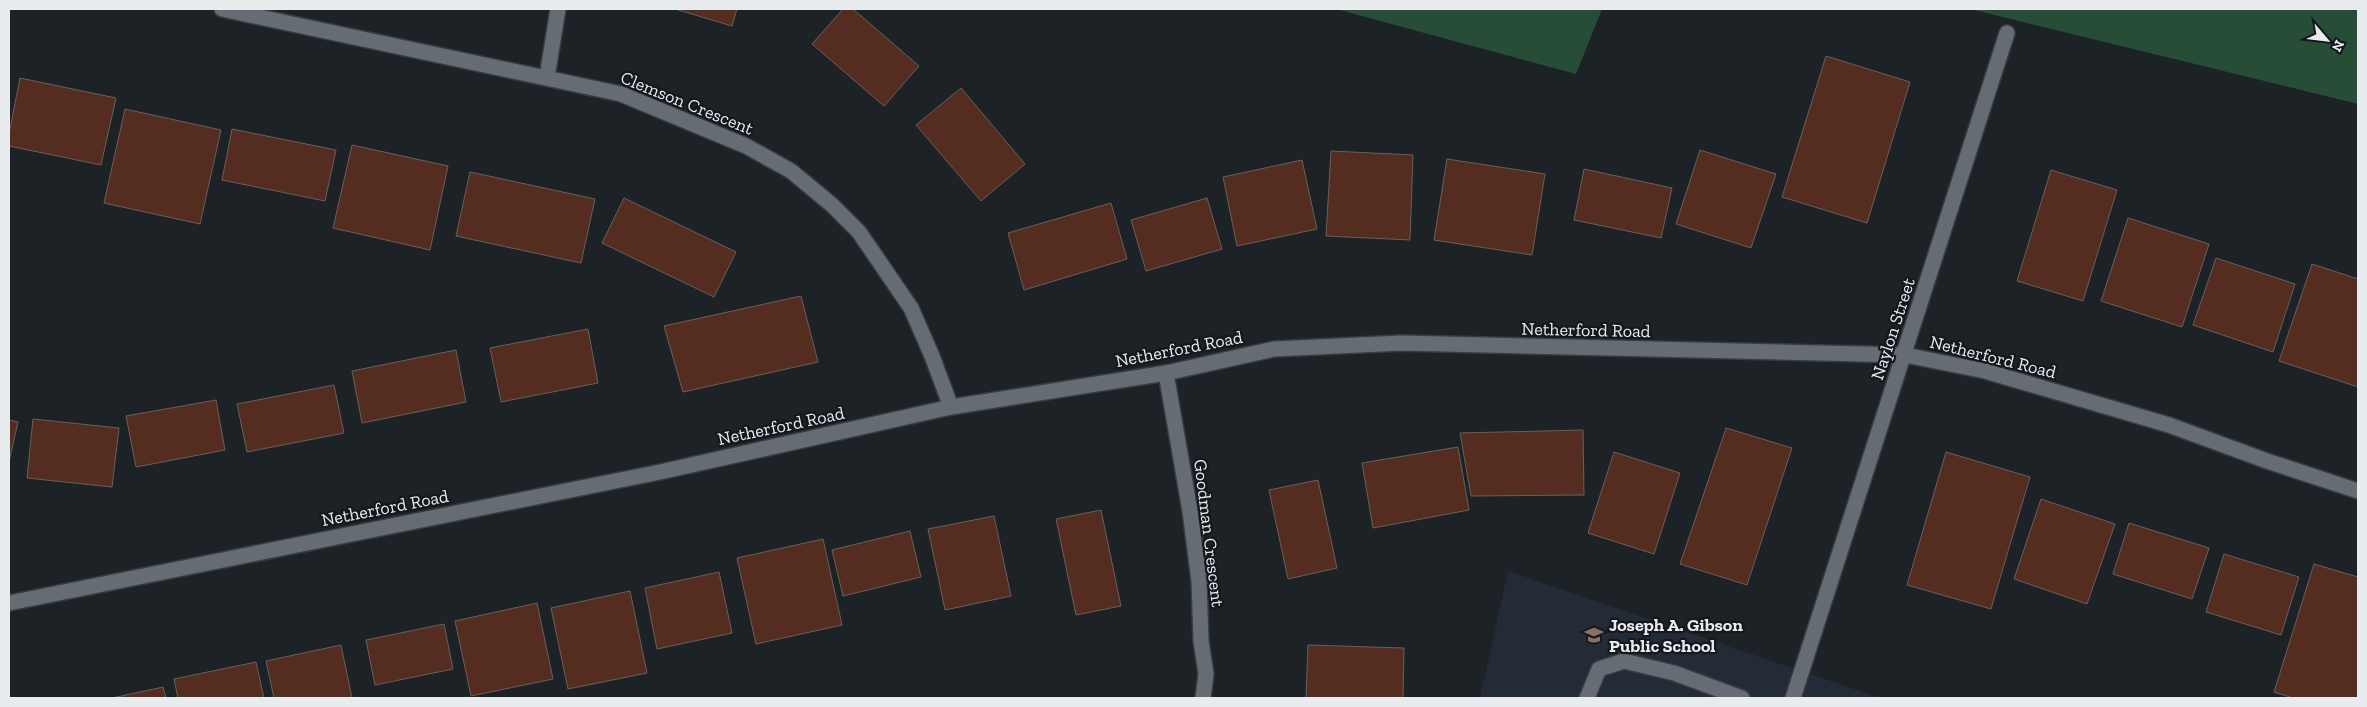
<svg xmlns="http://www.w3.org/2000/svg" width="2367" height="707" font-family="'Zilla Slab',serif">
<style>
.built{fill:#232c36}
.green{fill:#274d37}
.building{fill:#542d20;stroke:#69605d}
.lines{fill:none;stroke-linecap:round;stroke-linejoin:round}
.minor-casing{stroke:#383c41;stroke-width:18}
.minor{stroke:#666c73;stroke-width:15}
.labels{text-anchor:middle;stroke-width:4.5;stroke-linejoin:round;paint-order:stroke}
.street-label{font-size:18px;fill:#e8ecef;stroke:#14181d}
.poi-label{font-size:18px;font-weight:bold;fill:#e8ecef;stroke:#14181d;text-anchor:start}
</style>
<rect width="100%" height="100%" fill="#1d2227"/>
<path class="built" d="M1508,571L1880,698H1480Z"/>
<g class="green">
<path d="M1336,9H1602L1576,74Z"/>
<path d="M1970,9H2358V104Z"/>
</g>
<g class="building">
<path d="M675,9H737L732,26Z"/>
<path d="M843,9H853L919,66L884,106L812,44Z"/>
<path d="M1826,56L1910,82L1867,223L1782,197Z"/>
<path d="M20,78L116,98L101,165L9,146V134Z"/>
<path d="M961,88L1025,164L981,201L916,125Z"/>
<path d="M125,109L221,130L200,224L104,203Z"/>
<path d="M232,129L336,150L325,201L222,180Z"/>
<path d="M352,145L448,166L430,250L333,228Z"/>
<path d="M1700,150L1776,174L1751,248L1676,224Z"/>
<path d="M1331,151L1413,155L1410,240L1326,236Z"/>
<path d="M1447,159L1545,174L1532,255L1434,240Z"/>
<path d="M1302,160L1317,229L1237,246L1223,177Z"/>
<path d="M1584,169L1672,188L1661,238L1574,220Z"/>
<path d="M2051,170L2117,190L2083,301L2017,281Z"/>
<path d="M470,172L595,199L581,263L456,236Z"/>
<path d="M624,198L736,252L714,297L602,243Z"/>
<path d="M1207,198L1222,249L1146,271L1131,220Z"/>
<path d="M1111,203L1127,259L1024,290L1008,233Z"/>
<path d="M2128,218L2209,244L2182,327L2101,301Z"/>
<path d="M2216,258L2295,284L2273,352L2193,325Z"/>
<path d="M2312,264L2358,279V387L2279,361Z"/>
<path d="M801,296L818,362L683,392L664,326Z"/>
<path d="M588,329L598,383L501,402L490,348Z"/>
<path d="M456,350L466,402L362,423L352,371Z"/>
<path d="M334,385L344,433L247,452L237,404Z"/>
<path d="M216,400L225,450L136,467L126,416Z"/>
<path d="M33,419L119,428L112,487L27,478Z"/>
<path d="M9,420L18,422L9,462Z"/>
<path d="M1726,428L1792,448L1747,585L1680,564Z"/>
<path d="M1583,430L1584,495L1471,496L1460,433Z"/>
<path d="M1458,447L1469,510L1373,528L1362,463Z"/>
<path d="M1614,452L1680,473L1654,554L1588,533Z"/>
<path d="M1946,452L2030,477L1991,609L1907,585Z"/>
<path d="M1318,480L1337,568L1288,579L1269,490Z"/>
<path d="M2041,499L2115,524L2087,604L2014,579Z"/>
<path d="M1101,510L1121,606L1076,615L1056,519Z"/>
<path d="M994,516L1011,596L945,610L928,529Z"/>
<path d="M2129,523L2209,548L2192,599L2113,574Z"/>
<path d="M910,531L921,577L843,596L832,550Z"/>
<path d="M823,539L842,625L756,644L737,558Z"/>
<path d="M2224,554L2299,577L2281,635L2206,612Z"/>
<path d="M2314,564L2358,577V698H2293L2274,692Z"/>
<path d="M719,572L732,633L657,649L645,588Z"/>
<path d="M630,591L647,673L568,689L551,608Z"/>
<path d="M537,603L553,679L471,696L455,621Z"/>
<path d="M444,624L453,669L375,685L366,640Z"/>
<path d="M341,645L352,698H274L266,661Z"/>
<path d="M1308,645L1404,648L1403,698H1306Z"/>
<path d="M256,662L264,698H178L174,679Z"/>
<path d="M163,687L166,698H112Z"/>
</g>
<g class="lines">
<g class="minor-casing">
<g id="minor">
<path d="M222,9L621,94L746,146L791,171L832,205L859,232L911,308L932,356L951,407"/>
<path d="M547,77L558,9"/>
<path d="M1166,373L1190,511L1199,581L1201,641L1206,674L1203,698"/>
<path d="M9,603L660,472L951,407L1166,373L1274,349L1402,343L1905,355L1985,371L2169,425L2267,461L2358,491"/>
<path d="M1587,698L1599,669L1624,661L1674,673L1742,698"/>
<path d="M1793,698L2007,33"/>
</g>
</g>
<use href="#minor" class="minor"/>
</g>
<defs>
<g id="school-bare" transform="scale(1.5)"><path d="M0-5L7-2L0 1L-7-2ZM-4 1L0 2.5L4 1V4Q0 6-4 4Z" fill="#8d6e63" stroke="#14181d" stroke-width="2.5" paint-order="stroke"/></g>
</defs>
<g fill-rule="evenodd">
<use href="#school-bare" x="1594" y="635"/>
</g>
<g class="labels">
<g class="street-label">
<text transform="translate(687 103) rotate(22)" y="6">Clemson Crescent</text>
<text transform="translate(1893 329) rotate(-72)" y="6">Naylon Street</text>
<text transform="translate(1586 330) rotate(1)" y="6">Netherford Road</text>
<text transform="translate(1179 349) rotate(-11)" y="6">Netherford Road</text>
<text transform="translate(1993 357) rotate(14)" y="6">Netherford Road</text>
<text transform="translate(781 426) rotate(-12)" y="6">Netherford Road</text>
<text transform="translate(385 508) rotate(-11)" y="6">Netherford Road</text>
<text transform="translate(1209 533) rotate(83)" y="6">Goodman Crescent</text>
</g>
<g class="poi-label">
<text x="1609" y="631">Joseph A. Gibson<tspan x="1609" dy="21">Public School</tspan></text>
</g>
</g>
<rect width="2367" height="707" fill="none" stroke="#e8ecef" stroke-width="20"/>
<g transform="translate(2327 40) rotate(118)" stroke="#14181d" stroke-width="4" paint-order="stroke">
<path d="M0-4L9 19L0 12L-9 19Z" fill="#e8ecef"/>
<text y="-8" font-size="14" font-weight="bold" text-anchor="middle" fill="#e8ecef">N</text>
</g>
</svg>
